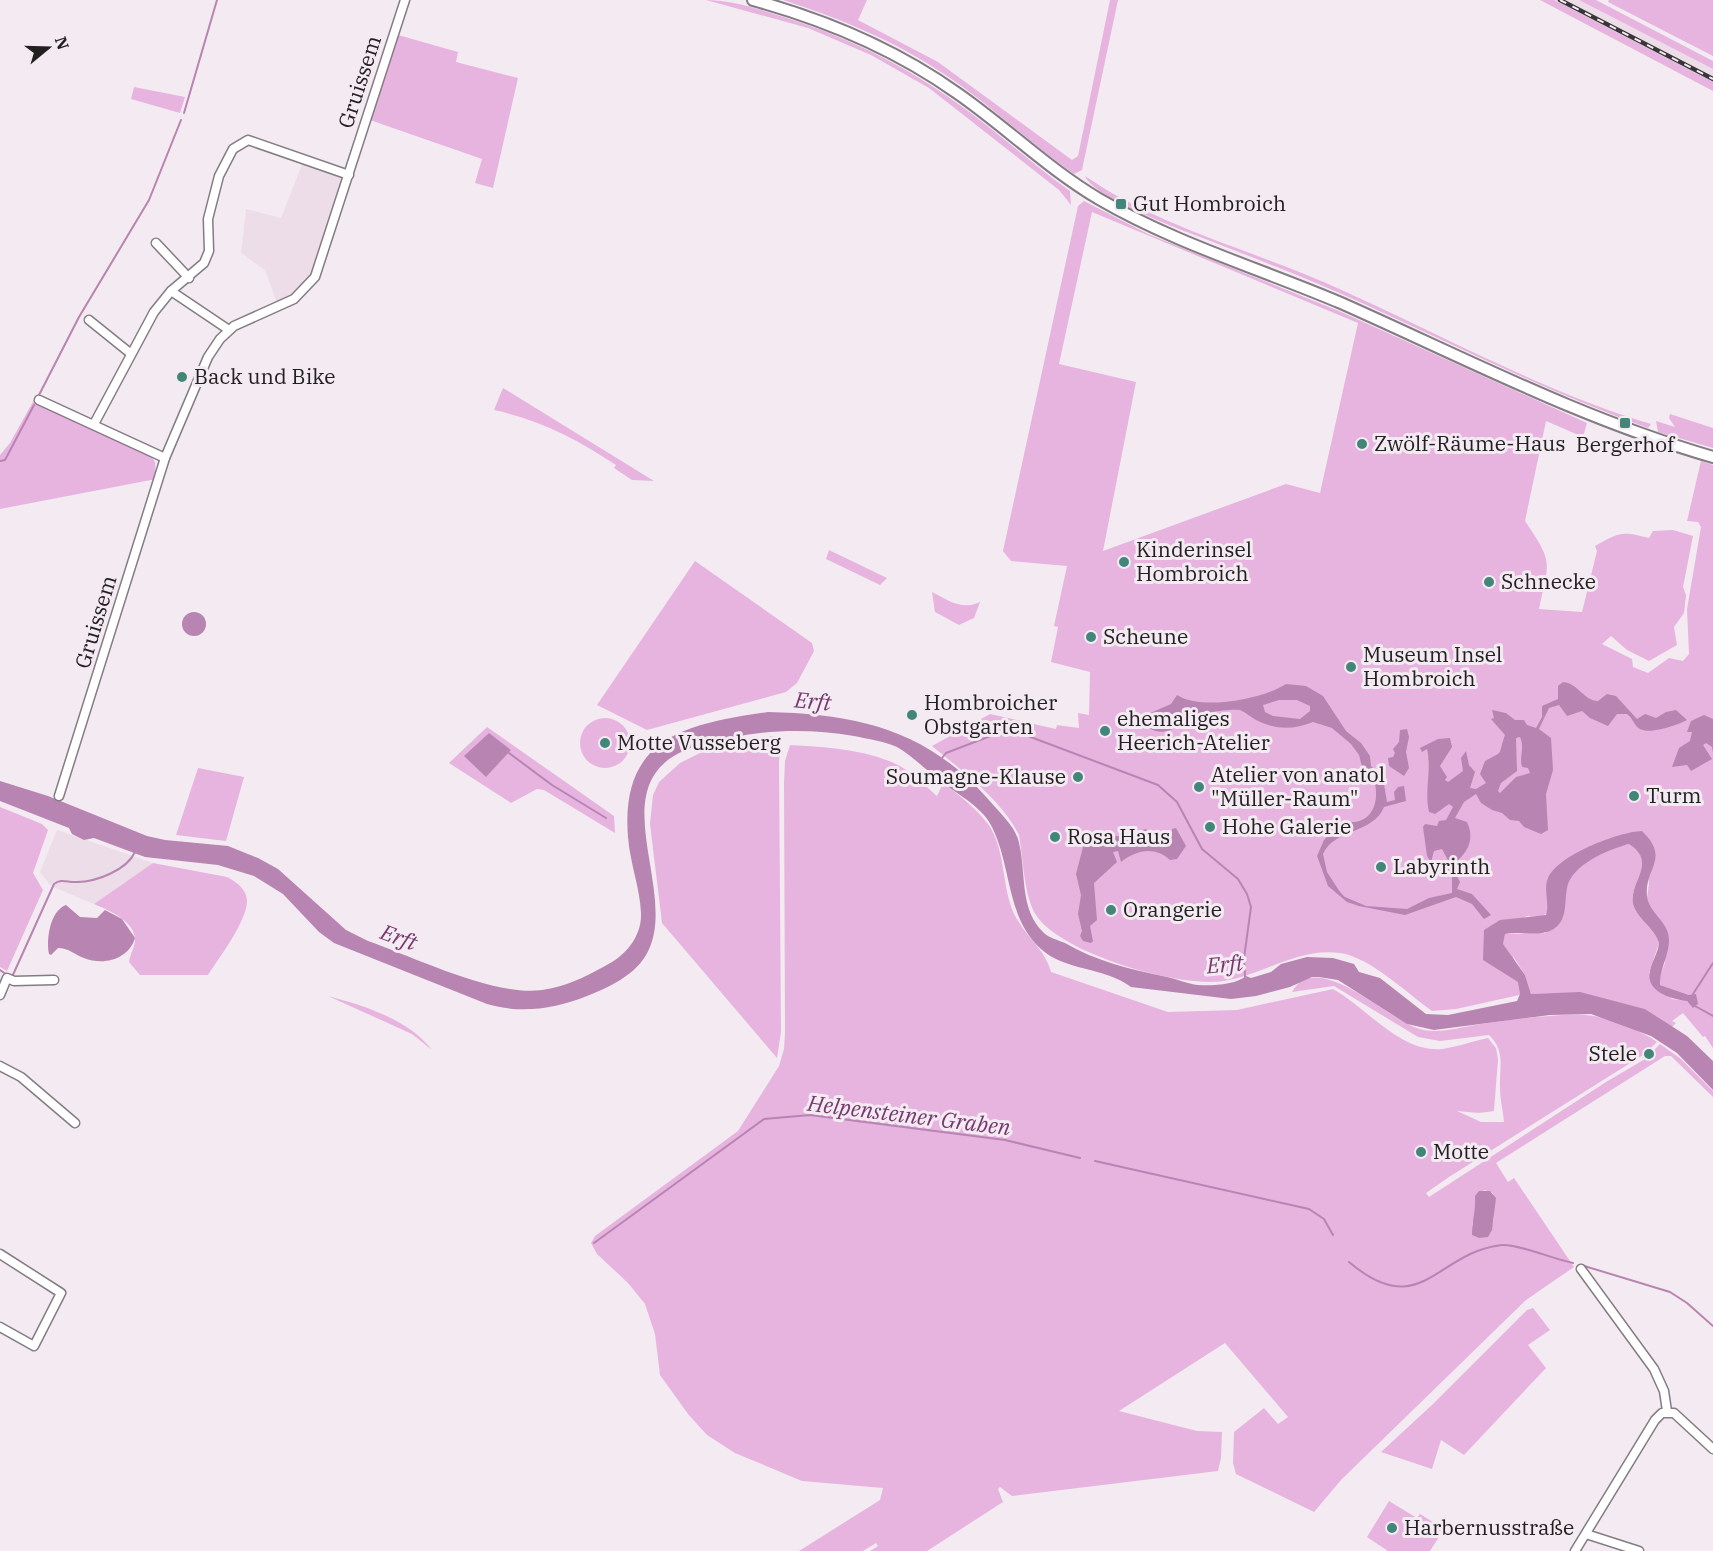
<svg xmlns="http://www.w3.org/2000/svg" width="1713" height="1551" font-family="'IBM Plex Serif',serif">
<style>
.built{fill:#ecdde9}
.green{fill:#e7b4e0;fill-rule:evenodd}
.water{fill:#b884b1;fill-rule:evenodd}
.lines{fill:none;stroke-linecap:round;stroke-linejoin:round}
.stream{stroke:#b884b1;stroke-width:2}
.minor-casing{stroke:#837c82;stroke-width:11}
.major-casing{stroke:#837c82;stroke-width:14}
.minor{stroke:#fff;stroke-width:8}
.major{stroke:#fff;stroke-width:10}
.rail-casing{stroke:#393638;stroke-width:4.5}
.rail{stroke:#f3ebf1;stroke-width:2;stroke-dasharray:7;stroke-linecap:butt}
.poi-dot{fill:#42867a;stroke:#f3ebf1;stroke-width:2}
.labels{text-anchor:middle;stroke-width:6;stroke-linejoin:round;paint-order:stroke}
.street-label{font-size:21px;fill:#232022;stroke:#f3ebf1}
.poi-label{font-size:21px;fill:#232022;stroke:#f3ebf1;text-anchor:start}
.water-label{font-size:22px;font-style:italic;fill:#763770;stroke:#f3ebf1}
</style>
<rect width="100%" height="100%" fill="#f3ebf1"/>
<g class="built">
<path d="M1554,0H1579L1713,69V82Z"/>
<path d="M303,162L345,179L314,272L307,284L287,299L277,303L265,270L241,253L246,209L281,218Z"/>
<path d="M57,830L153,863L94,904L51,886L40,872Z"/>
</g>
<g class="green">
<path d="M706,0C733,0 761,10 787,18C844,36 898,62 947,96C990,125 1028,161 1070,191L1071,205L1059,190L929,88L871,55L808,28Z"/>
<path d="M783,0H867L858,20L938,62L1072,160L1078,156L1110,0H1118L1082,170L1074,174C1029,143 990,104 944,74C895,41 839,18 783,0Z"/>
<path d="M1540,0H1554L1713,82V91Z"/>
<path d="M1579,0H1596L1713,61V69Z"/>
<path d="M1609,0H1713V56L1608,2Z"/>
<path d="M398,35L458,52L456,62L518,78L493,188L475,183L482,159L370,120Z"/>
<path d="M134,87L185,97L180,113L131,99Z"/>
<path d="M1085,176C1158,226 1245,248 1326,283C1433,330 1538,390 1651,424L1648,428C1550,393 1459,347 1364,304C1306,278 1247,255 1187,232C1166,224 1092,195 1085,176Z"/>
<path d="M1084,201L1148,234L1339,311L1587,423L1583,437L1546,421L1525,521C1554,564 1549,560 1539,609L1582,612L1597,551L1595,546C1620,532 1621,531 1649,538L1653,531L1673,530L1693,536L1683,587L1686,595L1684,613L1674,627L1677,645L1649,661L1627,650L1611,636L1602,644L1632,659L1633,667L1648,673L1669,658L1683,661L1689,654L1687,609L1701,527L1698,522L1687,521L1701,461L1713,465V1048L1705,1036L1703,1037L1683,1013L1672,1021L1676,1023L1672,1027L1645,1009L1580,993L1531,994L1525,975L1513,956L1524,994L1456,1009L1432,1011C1408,994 1370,957 1340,953C1298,947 1264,975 1223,981C1179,988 1060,953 1036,915C1024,897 1023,857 1019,835C1001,799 962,771 932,746L990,714L1056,729L1057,725L1079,728L1078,713L1089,715L1090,672L1051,662L1058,627L1054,626L1067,566L1011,561L1003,551L1078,206ZM1092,212L1358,323L1320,493L1286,484L1103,551L1136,382L1059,364ZM1629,838L1646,855L1649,883L1647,898L1665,963L1659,977L1660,985L1689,995L1693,1007L1687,1001L1672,999L1649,973L1659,943C1654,927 1637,919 1633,904C1629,881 1658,862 1629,844L1615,847ZM1548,912L1546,933L1505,934L1503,942L1499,933L1527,916L1542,917Z"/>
<path d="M503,388L654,481L632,480L614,468L616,465C577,439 540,420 494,410Z"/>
<path d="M34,400L151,456L155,462L156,479L0,509V455L10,443Z"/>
<path d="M1670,414L1713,428V448L1658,432L1656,421L1675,427L1669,418Z"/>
<path d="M829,550L887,578L880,585L826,559Z"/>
<path d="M695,561L812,643L814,651L797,683L786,692L647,730L597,705Z"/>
<path d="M932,592C948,600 962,611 980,602L974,618L959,625L935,612Z"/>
<circle cx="605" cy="743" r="25"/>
<path d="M487,727L614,816L615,833L544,790L537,789L511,803L449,763Z"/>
<path d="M778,736L782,740L779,762L781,1032L777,1058L662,923L650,824L653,795L659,782L680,763L710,748L762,737Z"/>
<path d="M790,745C826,747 863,749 896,764C911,771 924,785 937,796L943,783C959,795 976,808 988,824C1005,848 1002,883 1012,909C1021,933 1045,948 1051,972L1168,1012L1237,1010L1333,989C1367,1008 1401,1053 1442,1049C1457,1047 1473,1041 1488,1038L1496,1048L1498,1059L1494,1111L1479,1113L1457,1111L1481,1122H1504C1503,1110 1500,1100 1500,1088C1499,1068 1506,1051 1489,1035L1440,1041L1418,1037L1334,986L1292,992C1316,946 1392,1023 1420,1029C1438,1034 1458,1028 1475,1025C1502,1021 1569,1011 1594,1016C1614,1020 1640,1030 1657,1042L1643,1055L1449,1177L1426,1193L1429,1197L1606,1082L1645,1059L1654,1057L1655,1049L1660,1044L1681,1059L1713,1091V1097L1671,1056H1665L1496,1163L1508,1182L1514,1178L1574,1267L1526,1300L1341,1480L1314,1512L1236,1474L1233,1463L1234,1432L1264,1408L1278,1424L1288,1417L1225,1343L1119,1411L1197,1431L1222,1432L1221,1458L1218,1471L1012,1496L1000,1487L998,1489L1003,1502L927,1551H870L878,1546L876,1543L863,1551H799L880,1500L883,1488L802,1481L735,1453L707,1435L688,1414L660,1375L655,1334L645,1304L628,1283L597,1254L591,1243L595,1236L738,1131L779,1066L784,1049L785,1033L784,783L785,761ZM1484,1190L1493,1193C1494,1209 1498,1233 1479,1238L1472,1225Z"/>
<path d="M198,768L244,777L226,841L176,835Z"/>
<path d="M0,807L42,824L48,830L33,873L43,890L7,971L0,967Z"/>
<path d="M153,863L227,877C235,881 247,889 247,901C247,921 219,958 208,975H140L129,962C130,954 136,945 135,938C133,920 108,910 94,904Z"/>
<path d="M328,996C365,1006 408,1019 432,1050L412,1034Z"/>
<path d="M1533,1308L1550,1330L1528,1345L1546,1368L1464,1455L1441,1440L1432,1469L1381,1452L1433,1404L1527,1310Z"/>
<path d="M1389,1501L1417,1518L1420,1514L1444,1529L1430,1551H1388L1367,1537Z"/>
</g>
<g class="water">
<circle cx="194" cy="624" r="12"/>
<path d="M1563,682C1578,683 1584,701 1598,701L1607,694L1616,696L1637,719L1645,714L1656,718L1666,712L1676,710L1687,720C1680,724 1650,735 1640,729C1634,726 1633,718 1627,714H1617L1608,726L1590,718L1582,711L1567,716L1559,705L1549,708L1539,729L1551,738L1553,770L1546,794L1548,830L1541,834L1524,827L1519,821L1510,820L1502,813L1492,810L1481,803L1476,794L1464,802L1455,818L1467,822C1475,839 1468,852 1455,863L1466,867L1456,874L1460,882L1457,889L1472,894L1491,915L1484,919L1472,904L1456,897L1405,915L1359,906L1347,902L1328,886L1317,856L1324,840L1335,828L1343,830L1350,822C1372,823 1379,802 1375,784L1364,774L1359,755L1351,744L1332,728L1313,722C1293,730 1276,730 1256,720C1251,717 1245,712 1240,710C1232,709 1219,711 1212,712C1187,714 1168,745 1145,725L1148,714L1171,704L1177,695C1201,711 1263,699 1286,684L1306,686L1323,696L1346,731L1361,743L1370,756L1371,766L1383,778L1387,802L1395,800L1394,792L1398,787L1404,786L1406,801L1384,807C1373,834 1335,828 1323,854L1327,872L1340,892L1345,897L1366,906L1407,909L1429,898L1452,893V873L1446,874L1444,870L1450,864L1442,849L1434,851L1431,862L1427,856L1423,827L1425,824L1437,826L1439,821L1446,820L1453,807L1449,804L1435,814L1429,812C1424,790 1432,771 1427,749L1422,752L1420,748L1438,739L1450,738L1452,747L1440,766L1447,777L1445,780L1448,782L1463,771L1461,758L1466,751L1469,765L1475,772L1470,788L1476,789L1486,783L1480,774L1485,761C1506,750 1497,756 1505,735L1491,719L1494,718L1492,710L1506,713L1515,720H1524L1527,725L1536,728L1542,717V706L1558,699V686ZM1279,700H1297L1310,706V711L1300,719L1273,716L1265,712L1263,705ZM1520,737C1525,747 1519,756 1522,767L1528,768L1530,773L1516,777L1500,793L1498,791L1501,783L1517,771L1516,738Z"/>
<path d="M768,712C858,714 927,730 988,799C998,811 1013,824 1018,839C1027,870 1018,909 1044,933C1049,938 1058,940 1065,943C1095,961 1133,970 1167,977C1178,979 1187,984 1198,985C1212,986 1235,985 1246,976L1251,978L1271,972L1281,964L1307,957L1333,958L1354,964L1359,972L1380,978L1426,1014L1448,1015L1517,1001L1520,994L1518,982L1483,960L1484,930L1500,920L1546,915C1550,904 1543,890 1548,878C1558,855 1618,832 1642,831C1671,859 1644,868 1647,896C1649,914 1669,921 1669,940C1669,956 1659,970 1660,985L1689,995L1696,994L1698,1004L1693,1008L1687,1001C1672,999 1645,992 1650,971C1652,961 1658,953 1659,943C1654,927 1637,919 1633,904C1629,881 1658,863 1629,844C1609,849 1571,865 1567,888C1564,904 1568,921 1552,930C1539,937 1520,931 1505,934L1503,944L1525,975L1531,994L1580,992L1645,1009L1687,1036L1713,1061V1090L1677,1053L1651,1036L1591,1014L1550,1015L1434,1030L1407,1024L1338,980L1319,977H1312L1290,987L1256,996L1231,999L1131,987C1105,967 1065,971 1041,949C1006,917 1012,869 993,829C984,808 960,796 943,783C928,772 914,757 897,747C884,741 868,739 854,736C801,727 753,730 700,745C579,779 705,915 630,973C618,983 602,990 587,996C555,1009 520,1014 487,1004L334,943L319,932L283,894L254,876L218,865L145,857L94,838L84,840L72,834L69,828L0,801V781L48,796L147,836L165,840L228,846L258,858L278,869L346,930L368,941C414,957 495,997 542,990C565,987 585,977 605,966C625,956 642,937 641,913C640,888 630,863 628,837C620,737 686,724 768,712Z"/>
<path d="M1704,715L1713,719V753L1712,747L1706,743L1703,745L1712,759L1691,771L1687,765L1672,767L1679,748L1690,741L1692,732H1687L1691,721Z"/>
<path d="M1407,729L1409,737L1406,752L1409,768L1404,776L1389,766L1388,758L1393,757L1395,753L1393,749L1399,742L1400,730Z"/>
<path d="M489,733L511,750L486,777L464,756Z"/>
<path d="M1176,828L1186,846L1177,859L1170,860C1154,846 1137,850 1121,862L1118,851L1113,852L1117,862L1094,883L1097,920L1090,926L1093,941L1091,943L1083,941L1080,936L1082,931L1078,914L1081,895L1076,874L1083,847L1093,837L1119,836L1146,829L1150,835L1166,831L1172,836V829Z"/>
<path d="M66,905L80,917L97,918L105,910L122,919L135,938C129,959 104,966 84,958C75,955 69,948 58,948L51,955L49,954C46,939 50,911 66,905Z"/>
<path d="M1479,1191H1490L1496,1198L1492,1230L1488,1237L1479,1238L1472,1235C1472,1221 1476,1210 1475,1196Z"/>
</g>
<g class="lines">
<g class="stream">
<path d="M184,113L217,0"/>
<path d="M39,395L79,317L149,200L181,120"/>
<path d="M0,461L5,460L34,405"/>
<path d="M509,753L552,785L606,818"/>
<path d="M942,758L946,753L993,735L1020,733L1158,785L1177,802L1202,849L1238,879L1247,894L1251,907L1244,958L1245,977"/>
<path d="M0,970L6,974"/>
<path d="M12,977L54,884C62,878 68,883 77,882C96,882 127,870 135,852"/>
<path d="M1693,994L1713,963"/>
<path d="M1695,1006L1713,1016"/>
<path d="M1095,1161L1309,1209L1324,1219L1333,1235"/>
<path d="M594,1243L764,1119L810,1115L1005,1140L1080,1158"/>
<path d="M1349,1262C1421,1323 1436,1252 1502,1245C1519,1244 1553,1259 1573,1263"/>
<path d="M1581,1265L1670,1292L1687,1303L1713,1326"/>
</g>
<g class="minor-casing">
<g id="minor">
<path d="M156,243L189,278"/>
<path d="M171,291L229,330"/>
<path d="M89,320L130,353"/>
<path d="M39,400L165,458"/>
<path d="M94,424L154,312L171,291L204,263L209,251L208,219L219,176L233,149L248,140L349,175"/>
<path d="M59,796L165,458L208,357L220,339L234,326L294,299L315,277L405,0"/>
<path d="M0,995L7,978L14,981L54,980"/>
<path d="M0,1066L21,1077L75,1123"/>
<path d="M0,1254L61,1293L34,1346L0,1327"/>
<path d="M1581,1269L1654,1369L1664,1391L1667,1411"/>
<path d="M1586,1534L1639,1551"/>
<path d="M1575,1551L1655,1420L1662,1413H1674L1713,1449"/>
</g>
</g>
<g class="major-casing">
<path id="major" d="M753,0C826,20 895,49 957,93C1006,127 1048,169 1099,199C1174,243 1261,269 1341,303C1465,358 1581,419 1713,457"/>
</g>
<use href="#minor" class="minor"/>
<use href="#major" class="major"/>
<g class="rail-casing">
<path id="rail" d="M1560,0L1713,79"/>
</g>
<use href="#rail" class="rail"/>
</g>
<g class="poi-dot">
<rect x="1115" y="198" width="12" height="12" rx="3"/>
<circle cx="182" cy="377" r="6"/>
<rect x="1619" y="417" width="12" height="12" rx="3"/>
<circle cx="1362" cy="444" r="6"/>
<circle cx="1124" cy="562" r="6"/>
<circle cx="1489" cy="582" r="6"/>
<circle cx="1091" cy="637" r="6"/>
<circle cx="1351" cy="667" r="6"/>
<circle cx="912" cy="715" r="6"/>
<circle cx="1105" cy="731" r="6"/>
<circle cx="605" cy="743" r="6"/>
<circle cx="1078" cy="777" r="6"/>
<circle cx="1199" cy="787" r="6"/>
<circle cx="1634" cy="796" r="6"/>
<circle cx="1210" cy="827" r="6"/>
<circle cx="1055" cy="837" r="6"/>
<circle cx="1381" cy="867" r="6"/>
<circle cx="1111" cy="910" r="6"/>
<circle cx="1649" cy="1054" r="6"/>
<circle cx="1421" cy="1152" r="6"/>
<circle cx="1392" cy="1528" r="6"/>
</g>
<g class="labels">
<g class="street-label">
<text transform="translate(360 82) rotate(-72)" y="7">Gruissem</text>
<text transform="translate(96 622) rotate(-73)" y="7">Gruissem</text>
</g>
<g class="poi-label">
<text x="1133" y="211">Gut Hombroich</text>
<text x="194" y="384">Back und Bike</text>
<text x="1374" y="451">Zwölf-Räume-Haus</text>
<text x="1625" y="452" text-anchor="middle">Bergerhof</text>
<text x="1136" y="557">Kinderinsel<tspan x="1136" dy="24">Hombroich</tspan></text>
<text x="1501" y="589">Schnecke</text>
<text x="1103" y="644">Scheune</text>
<text x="1363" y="662">Museum Insel<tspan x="1363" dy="24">Hombroich</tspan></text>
<text x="924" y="710">Hombroicher<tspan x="924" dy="24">Obstgarten</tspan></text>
<text x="1117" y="726">ehemaliges<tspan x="1117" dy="24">Heerich-Atelier</tspan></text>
<text x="617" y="750">Motte Vusseberg</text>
<text x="1211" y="782">Atelier von anatol<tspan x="1211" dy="24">"Müller-Raum"</tspan></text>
<text x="1066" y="784" text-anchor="end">Soumagne-Klause</text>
<text x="1646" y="803">Turm</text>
<text x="1222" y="834">Hohe Galerie</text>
<text x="1067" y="844">Rosa Haus</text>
<text x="1393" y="874">Labyrinth</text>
<text x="1123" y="917">Orangerie</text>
<text x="1637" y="1061" text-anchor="end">Stele</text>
<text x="1433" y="1159">Motte</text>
<text x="1404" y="1535">Harbernusstraße</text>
</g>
<g class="water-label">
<text transform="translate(813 701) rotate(5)" y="8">Erft</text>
<text transform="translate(399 937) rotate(20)" y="8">Erft</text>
<text transform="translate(1225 964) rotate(-5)" y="8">Erft</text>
<text transform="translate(909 1115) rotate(7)" y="8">Helpensteiner Graben</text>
</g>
</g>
<g transform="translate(48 48) rotate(71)" stroke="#f3ebf1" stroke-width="4.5" paint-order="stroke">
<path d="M0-4.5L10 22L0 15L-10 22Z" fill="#232022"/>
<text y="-9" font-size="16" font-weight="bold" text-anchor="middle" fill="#232022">N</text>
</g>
</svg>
